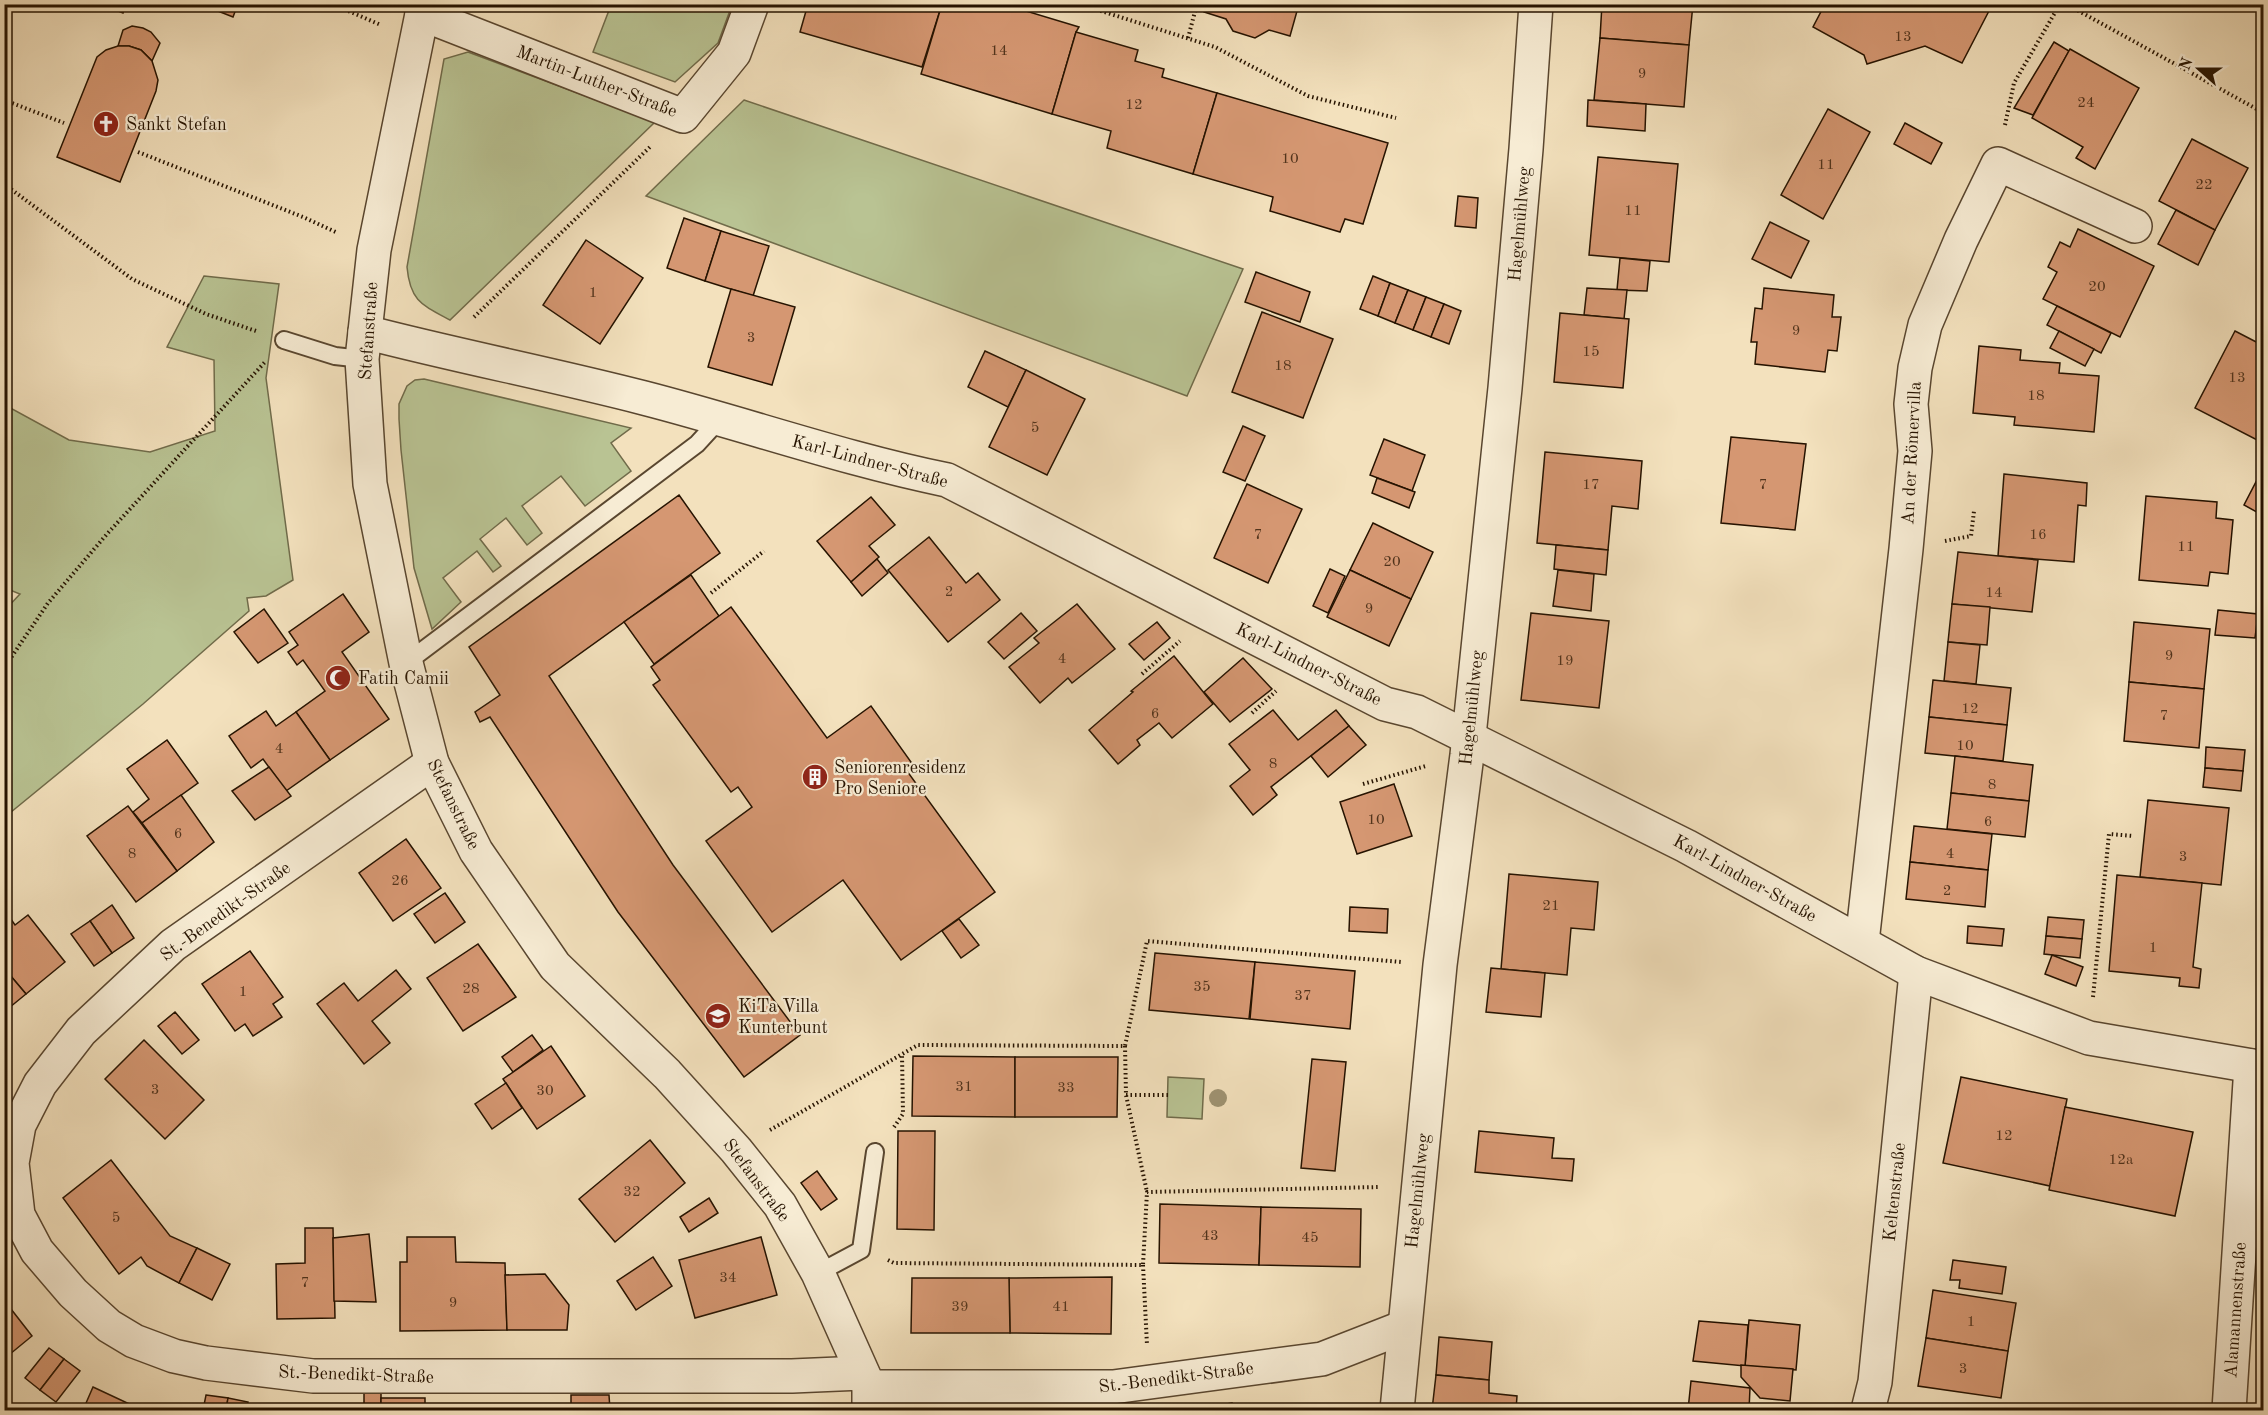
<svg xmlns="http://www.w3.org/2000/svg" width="2268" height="1415" font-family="'Old Standard TT',serif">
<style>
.green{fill:#b9c393;stroke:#706b4a;stroke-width:1.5}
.building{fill:#d59772;stroke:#261300;stroke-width:1.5}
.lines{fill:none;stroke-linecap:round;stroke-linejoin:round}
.service-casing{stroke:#59462f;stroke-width:20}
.minor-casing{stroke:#59462f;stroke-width:36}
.path{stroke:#261300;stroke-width:4;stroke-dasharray:1.5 3;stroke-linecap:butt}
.service{stroke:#f7ecd4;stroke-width:16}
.minor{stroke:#f7ecd4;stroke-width:33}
.tree{fill:#9e9271}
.labels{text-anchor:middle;stroke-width:4.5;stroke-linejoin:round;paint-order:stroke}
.number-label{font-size:15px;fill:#52341c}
.street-label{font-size:18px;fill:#261300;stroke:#f7ecd4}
.poi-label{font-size:18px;fill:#261300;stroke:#f7ecd4;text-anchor:start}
</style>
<rect width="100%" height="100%" fill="#f3e1bd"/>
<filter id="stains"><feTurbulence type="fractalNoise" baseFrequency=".00333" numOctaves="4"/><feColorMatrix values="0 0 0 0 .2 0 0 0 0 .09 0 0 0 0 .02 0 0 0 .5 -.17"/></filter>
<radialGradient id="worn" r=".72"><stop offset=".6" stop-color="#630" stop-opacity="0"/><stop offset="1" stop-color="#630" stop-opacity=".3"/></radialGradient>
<g class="green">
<path d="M611,5V4L732,5L718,43L675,82L593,52Z"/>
<path d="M468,52L655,122L450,320C422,305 410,301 407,267L444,59Z"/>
<path d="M744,100L1243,269L1187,396L646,196Z"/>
<path d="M204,276L279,284L266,378L293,580L266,596L247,598L249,611L143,704L5,817V610L20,594L5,588V405L69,440L150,452L215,431L214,360L167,347Z"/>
<path d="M424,379L631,428L611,443L631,471L585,506L561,476L522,506L542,533L527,545L506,518L480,539L501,566L493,572L477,551L443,578L461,602L432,629L414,568L401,450L399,419V404L407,386L415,380Z"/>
<path d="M1168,1077L1204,1079L1202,1119L1167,1117Z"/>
</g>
<g class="building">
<path d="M101,4H126L123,13Z"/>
<path d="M200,4H238L233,17Z"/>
<path d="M808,4H942L922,67L800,32Z"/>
<path d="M942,4H1003L1079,27L1076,32L1052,114L921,74Z"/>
<path d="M1206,4H1299L1290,36L1269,30L1255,38L1233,31L1226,19L1204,12Z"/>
<path d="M1602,4H1693L1689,45L1600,38Z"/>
<path d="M1825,4H1987L1991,7L1962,63L1925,46L1867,64L1864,55L1813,27Z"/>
<path d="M132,26L143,28L151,32L160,43L152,61L141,50L129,46H118L123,30Z"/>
<path d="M1076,32L1138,50L1135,61L1164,69L1162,77L1217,93L1193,174L1107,148L1111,131L1052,114Z"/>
<path d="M1600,38L1689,45L1684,107L1594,100Z"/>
<path d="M2054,42L2069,51L2033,115L2014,108Z"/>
<path d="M118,46H129L141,50L152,61L158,80L156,91L120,182L57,157L97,57L106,50Z"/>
<path d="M2070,49L2139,88L2095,169L2076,158L2083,147L2032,118Z"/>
<path d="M1217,93L1388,143L1363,224L1345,219L1340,232L1270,211L1273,197L1193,174Z"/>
<path d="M1588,100L1646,104L1645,131L1587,126Z"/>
<path d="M1828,109L1870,132L1823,219L1781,195Z"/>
<path d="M1905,123L1942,143L1931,164L1894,144Z"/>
<path d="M2192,139L2248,168L2215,230L2159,201Z"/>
<path d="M1598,157L1678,164L1669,262L1589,255Z"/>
<path d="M1458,196L1478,198L1476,228L1455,226Z"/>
<path d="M2176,210L2215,230L2198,265L2158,244Z"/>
<path d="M684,218L721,231L705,281L667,268Z"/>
<path d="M1770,222L1809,241L1791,278L1752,259Z"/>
<path d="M2078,229L2154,266L2120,337L2043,299L2057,272L2048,267L2060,242L2070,247Z"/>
<path d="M721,231L769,246L753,296L705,281Z"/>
<path d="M586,240L643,278L600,344L543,305Z"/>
<path d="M1620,258L1650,261L1647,291L1617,290Z"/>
<path d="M1256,272L1310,292L1300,322L1245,302Z"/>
<path d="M1373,276L1390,283L1378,316L1360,309Z"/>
<path d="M1390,283L1408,290L1395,323L1378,316Z"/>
<path d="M1587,288L1627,290L1624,319L1584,315Z"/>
<path d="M1764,288L1834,295L1832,317H1841L1837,351L1828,350L1825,372L1755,364L1757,342H1751L1755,308L1762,309Z"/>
<path d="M731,289L795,307L772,385L708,367Z"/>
<path d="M1408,290L1426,297L1413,330L1395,323Z"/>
<path d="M1426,297L1444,304L1431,337L1413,330Z"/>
<path d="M1444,304L1461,311L1449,344L1431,337Z"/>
<path d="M2057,306L2111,333L2101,353L2047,325Z"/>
<path d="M1262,312L1333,339L1303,418L1232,392Z"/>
<path d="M1560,313L1629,319L1623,388L1554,382Z"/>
<path d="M2059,331L2094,349L2085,366L2050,348Z"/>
<path d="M2235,331L2264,346L2263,443L2195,408Z"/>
<path d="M1979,346L2021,350L2020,360L2060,363L2059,373L2099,376L2094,432L2014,425L2015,417L1973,413Z"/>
<path d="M985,351L1026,370L1008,407L968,387Z"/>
<path d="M1026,370L1085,399L1047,475L989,447Z"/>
<path d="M1243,426L1265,436L1245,481L1223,472Z"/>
<path d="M1731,437L1806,444L1795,530L1721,523Z"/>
<path d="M1384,439L1425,455L1412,491L1370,475Z"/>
<path d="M1545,452L1642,461L1638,509L1612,506L1608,550L1537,543Z"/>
<path d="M2004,474L2087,483L2086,506L2078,505L2074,562L1998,556Z"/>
<path d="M1377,478L1415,492L1409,508L1372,493Z"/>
<path d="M2258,478L2264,480V516L2244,505Z"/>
<path d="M1247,484L1302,509L1268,583L1214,558Z"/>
<path d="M679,495L720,553L549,676L673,865L800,1035L744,1077L618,912L490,717L480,722L475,712L500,695L469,647Z"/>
<path d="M2146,496L2217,502L2216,518L2233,520L2228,574L2210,572L2208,586L2139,580Z"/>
<path d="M871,497L895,525L869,546L879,557L851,582L817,541Z"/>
<path d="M1373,523L1433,552L1411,599L1350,570Z"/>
<path d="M929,537L966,583L978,573L1000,600L948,642L888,570Z"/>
<path d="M1556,545L1608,550L1606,575L1554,569Z"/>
<path d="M1958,552L2038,560L2032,612L1952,604Z"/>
<path d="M877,559L888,573L862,596L851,582Z"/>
<path d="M1330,569L1345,576L1328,613L1313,606Z"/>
<path d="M1350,570L1411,599L1389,646L1327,617Z"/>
<path d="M1558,570L1594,574L1591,611L1553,606Z"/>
<path d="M691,575L719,616L654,664L624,622Z"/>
<path d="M343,594L369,632L342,652L389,719L330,760L296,712L325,691L303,660L297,665L288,652L298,645L289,632Z"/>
<path d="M1077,604L1115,649L1072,683L1068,678L1040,703L1009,667L1039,643L1034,638Z"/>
<path d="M1952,604L1990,607L1987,645L1948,642Z"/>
<path d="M731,607L827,738L871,706L911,762L904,767L995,892L901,960L843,880L772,932L706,841L752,807L738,787L731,792L653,685L660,680L651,667Z"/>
<path d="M264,609L288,643L258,663L234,632Z"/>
<path d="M2218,610L2258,614L2255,638L2215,635Z"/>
<path d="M1021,613L1037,631L1004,659L988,642Z"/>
<path d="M1531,613L1609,621L1599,708L1521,700Z"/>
<path d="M1157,622L1170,638L1144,660L1129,644Z"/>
<path d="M2134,622L2210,629L2204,689L2129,682Z"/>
<path d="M1948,642L1980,645L1976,684L1944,681Z"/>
<path d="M1174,656L1213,704L1172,738L1159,723L1137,740L1140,745L1118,764L1089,730L1133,692L1131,691Z"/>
<path d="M1243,658L1272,689L1230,722L1204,692Z"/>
<path d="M1933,680L2011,688L2007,725L1929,717Z"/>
<path d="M2129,682L2204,689L2199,748L2124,741Z"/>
<path d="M1273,710L1298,740L1336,710L1349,726L1271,787L1277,795L1253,815L1230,786L1250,770L1229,744Z"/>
<path d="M266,711L276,726L296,712L330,760L286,791L263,759L251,768L229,736Z"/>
<path d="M1929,717L2007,725L2003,761L1925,753Z"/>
<path d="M1349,726L1366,745L1328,777L1311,756Z"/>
<path d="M167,740L198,783L142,823L133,812L149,799L127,769Z"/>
<path d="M2206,747L2245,750L2243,771L2205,768Z"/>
<path d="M1955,756L2033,765L2029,801L1951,793Z"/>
<path d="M269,767L291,796L255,820L232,791Z"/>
<path d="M2205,768L2243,771L2241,791L2203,787Z"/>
<path d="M1394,784L1412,836L1357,854L1340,802Z"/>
<path d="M1951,793L2029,801L2025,837L1947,829Z"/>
<path d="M181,795L214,842L177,871L142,823Z"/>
<path d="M2148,800L2229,808L2221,885L2140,877Z"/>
<path d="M128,806L177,871L136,902L87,836Z"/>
<path d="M1914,826L1992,834L1988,870L1910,862Z"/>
<path d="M406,839L441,888L393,921L359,873Z"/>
<path d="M1910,862L1988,870L1985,907L1906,899Z"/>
<path d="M1509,874L1598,882L1594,930L1571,928L1567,975L1501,969Z"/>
<path d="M2117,875L2202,883L2193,967L2201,969L2199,988L2179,986L2180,978L2109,971Z"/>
<path d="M445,893L465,922L435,943L414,914Z"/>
<path d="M112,905L134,938L112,953L90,921Z"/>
<path d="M1350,907L1388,909L1387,933L1349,931Z"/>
<path d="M8,915L15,925L28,915L65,962L26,994L4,968V918Z"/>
<path d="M2048,917L2084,920L2082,939L2046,936Z"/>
<path d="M959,919L979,945L961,958L942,931Z"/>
<path d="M90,921L112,953L94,966L71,934Z"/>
<path d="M1968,926L2004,929L2002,946L1967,943Z"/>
<path d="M2046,936L2082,939L2080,958L2044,954Z"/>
<path d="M478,944L516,997L463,1031L427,978Z"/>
<path d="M250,951L283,997L273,1004L282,1017L253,1036L245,1024L235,1031L202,984Z"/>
<path d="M1155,953L1255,962L1249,1019L1149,1010Z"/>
<path d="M2052,955L2083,967L2076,986L2045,974Z"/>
<path d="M1255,962L1355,971L1350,1029L1250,1019Z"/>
<path d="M4,968L26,994L4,1012Z"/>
<path d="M1491,968L1545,973L1541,1017L1486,1012Z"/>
<path d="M396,970L411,989L372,1021L390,1043L364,1064L317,1004L344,983L358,1001Z"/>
<path d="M175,1012L199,1040L182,1054L158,1026Z"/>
<path d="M532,1035L543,1050L513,1072L502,1057Z"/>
<path d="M144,1040L204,1100L165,1139L105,1079Z"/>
<path d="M551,1046L585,1096L537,1129L503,1079Z"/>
<path d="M913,1056L1015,1057V1117L912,1116Z"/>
<path d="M1015,1057H1118L1117,1117H1015Z"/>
<path d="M1312,1059L1346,1062L1335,1171L1301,1168Z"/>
<path d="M1961,1077L2067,1099L2050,1186L1943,1163Z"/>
<path d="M506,1083L522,1108L492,1129L475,1104Z"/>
<path d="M2065,1107L2193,1132L2175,1216L2049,1190Z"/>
<path d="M898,1131H935L934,1230L897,1229Z"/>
<path d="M1479,1131L1554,1138L1552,1158L1574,1159L1572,1181L1475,1172Z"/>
<path d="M650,1140L685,1183L615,1242L579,1199Z"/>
<path d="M111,1160L170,1236L197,1248L179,1283L147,1266L141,1257L119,1274L63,1198Z"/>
<path d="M817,1171L837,1199L821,1210L801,1183Z"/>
<path d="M709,1198L718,1213L689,1232L680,1217Z"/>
<path d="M1160,1204L1261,1207L1259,1265L1159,1263Z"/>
<path d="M1261,1207L1361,1209L1360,1267L1259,1265Z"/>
<path d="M305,1228H333L335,1318L277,1319L276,1264L305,1263Z"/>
<path d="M369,1234L376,1302L334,1301L333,1238Z"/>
<path d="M407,1237H455L456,1262L505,1263L507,1330L400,1331V1262H407Z"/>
<path d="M761,1237L777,1295L695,1318L679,1260Z"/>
<path d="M197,1248L230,1264L212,1300L179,1283Z"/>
<path d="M653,1257L672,1286L636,1310L617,1281Z"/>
<path d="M1953,1260L2006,1267L2002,1294L1959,1288L1960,1280H1950Z"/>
<path d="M545,1274L569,1305L567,1330H507L505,1275Z"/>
<path d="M1112,1277L1111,1334L1010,1333L1009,1278Z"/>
<path d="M912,1278H1009L1010,1333H911Z"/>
<path d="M1933,1290L2016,1303L2008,1351L1926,1338Z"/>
<path d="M4,1300L32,1336L4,1359Z"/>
<path d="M1749,1320L1800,1325L1796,1370L1745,1366Z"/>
<path d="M1699,1321L1748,1325L1745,1366L1693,1361Z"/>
<path d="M1439,1337L1492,1342L1489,1380L1436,1375Z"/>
<path d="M1926,1338L2008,1351L2001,1398L1918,1386Z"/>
<path d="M49,1348L64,1359L40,1390L25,1378Z"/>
<path d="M64,1359L80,1371L56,1402L40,1390Z"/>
<path d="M1741,1365L1793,1369L1790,1401L1760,1398L1741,1377Z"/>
<path d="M1436,1375L1489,1380V1393L1517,1396L1516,1410H1432Z"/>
<path d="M1691,1381L1750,1388L1749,1410H1688Z"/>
<path d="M93,1387L138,1408V1410H83Z"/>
<path d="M364,1392L381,1393V1410H364Z"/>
<path d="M206,1395L228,1398L226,1410H203Z"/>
<path d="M571,1395H609L610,1410H571Z"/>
<path d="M228,1398L248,1402L246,1410H226Z"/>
<rect x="381" y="1398" width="44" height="12"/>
<path d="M1232,1403L1233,1410H1206V1408Z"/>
</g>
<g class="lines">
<g class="service-casing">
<g id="service">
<path d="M284,340L335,356L362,359"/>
<path d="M406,663L697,444L719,420"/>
<path d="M818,1273L861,1250L875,1152"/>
</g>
</g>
<g class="minor-casing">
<g id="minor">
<path d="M424,4L374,250L362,359L370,484L406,663L432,763L476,851L555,966L667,1074L736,1150L780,1205L818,1273L869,1387V1410"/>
<path d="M422,14L683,116L734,53L752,4"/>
<path d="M365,332C457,356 551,374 644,398C745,424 844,459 947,480L1385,704L1417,712L1686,846L1916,973L2089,1038L2264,1068"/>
<path d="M432,763L173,945L81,1031L40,1084L19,1125L12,1163L18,1215L37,1251L73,1293L109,1326L134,1341L174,1356L206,1363L313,1376H792L862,1373"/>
<path d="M1862,942L1906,549L1915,451L1911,404L1915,368L1925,325L1961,240L1998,164L2135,226"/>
<path d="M869,1387H1113L1322,1359L1404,1327"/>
<path d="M1397,1410L1440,965L1467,755L1505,388L1526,149L1536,4"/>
<path d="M1868,1410L1875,1382L1916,973"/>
<path d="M2229,1410L2251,1066"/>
</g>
</g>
<g class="path">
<path d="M332,4L381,25"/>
<path d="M1079,4L1215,47L1308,96L1396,118"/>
<path d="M2066,4L2264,113"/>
<path d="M1188,38L1197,4"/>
<path d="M4,100L64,123"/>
<path d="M2005,125L2014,83L2060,4"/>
<path d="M138,152L303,217L338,233"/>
<path d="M4,184L132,279L206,314L256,331"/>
<path d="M474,317L652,145"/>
<path d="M1945,541L1971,536L1974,511"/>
<path d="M711,593L764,551"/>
<path d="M4,668L48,603L107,534L265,362"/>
<path d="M1142,674L1180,641"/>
<path d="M1252,713L1276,691"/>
<path d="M1363,784L1426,766"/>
<path d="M2093,997L2109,834L2134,836"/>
<path d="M1125,1046L1126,1095L1147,1192"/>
<path d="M1126,1095H1168"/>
<path d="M894,1127L903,1114L902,1054"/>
<path d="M770,1130L918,1045L1125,1046L1147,941L1401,962"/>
<path d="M888,1260L894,1263L1143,1265L1147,1192L1380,1187"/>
<path d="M1143,1265L1147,1345"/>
</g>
<use href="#service" class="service"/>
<use href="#minor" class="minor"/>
</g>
<circle class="tree" cx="1218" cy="1098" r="9"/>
<defs>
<g id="church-disc" transform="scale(1.35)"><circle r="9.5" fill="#8f2418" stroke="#f7ecd4"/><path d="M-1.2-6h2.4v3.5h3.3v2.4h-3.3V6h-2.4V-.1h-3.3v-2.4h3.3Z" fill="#fff"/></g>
<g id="mosque-disc" transform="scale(1.35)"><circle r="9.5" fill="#8f2418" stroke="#f7ecd4"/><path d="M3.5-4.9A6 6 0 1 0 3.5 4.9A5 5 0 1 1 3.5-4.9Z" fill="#fff"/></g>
<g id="building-disc" transform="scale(1.35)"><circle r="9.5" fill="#8f2418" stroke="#f7ecd4"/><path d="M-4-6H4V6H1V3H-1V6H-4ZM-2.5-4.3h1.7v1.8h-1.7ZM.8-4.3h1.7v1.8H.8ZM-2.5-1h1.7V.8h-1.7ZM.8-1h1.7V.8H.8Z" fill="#fff"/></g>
<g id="school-disc" transform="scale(1.35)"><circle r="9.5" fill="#8f2418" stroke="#f7ecd4"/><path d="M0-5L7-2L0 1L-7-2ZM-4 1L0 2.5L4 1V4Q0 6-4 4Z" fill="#fff"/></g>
</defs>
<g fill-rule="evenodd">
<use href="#church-disc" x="106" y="124"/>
<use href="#mosque-disc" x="338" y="678"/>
<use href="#building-disc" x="815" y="777"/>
<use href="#school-disc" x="718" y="1016"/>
</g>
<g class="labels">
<g class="number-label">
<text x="1903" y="41">13</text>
<text x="999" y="55">14</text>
<text x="1642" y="78">9</text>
<text x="2086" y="107">24</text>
<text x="1134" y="109">12</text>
<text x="1290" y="163">10</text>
<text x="1826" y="169">11</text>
<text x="2204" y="189">22</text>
<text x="1633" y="215">11</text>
<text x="2097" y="291">20</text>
<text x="593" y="297">1</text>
<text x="1796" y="335">9</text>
<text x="751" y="342">3</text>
<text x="1591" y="356">15</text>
<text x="1283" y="370">18</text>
<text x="2237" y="382">13</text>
<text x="2036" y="400">18</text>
<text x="1035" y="432">5</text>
<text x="1591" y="489">17</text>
<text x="1763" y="489">7</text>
<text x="1258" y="539">7</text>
<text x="2038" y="539">16</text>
<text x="2186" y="551">11</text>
<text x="1392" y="566">20</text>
<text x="949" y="596">2</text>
<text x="1994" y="597">14</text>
<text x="1369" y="613">9</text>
<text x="2169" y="660">9</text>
<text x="1062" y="663">4</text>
<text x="1565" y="665">19</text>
<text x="1970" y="713">12</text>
<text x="1155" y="718">6</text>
<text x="2164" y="720">7</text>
<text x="1965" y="750">10</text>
<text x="279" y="753">4</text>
<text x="1273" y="768">8</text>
<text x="1992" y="789">8</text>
<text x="1376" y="824">10</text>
<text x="1988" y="826">6</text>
<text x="178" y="838">6</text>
<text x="132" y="858">8</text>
<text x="1950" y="858">4</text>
<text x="2183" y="861">3</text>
<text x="400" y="885">26</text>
<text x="1947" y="895">2</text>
<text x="1551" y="910">21</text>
<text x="2153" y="952">1</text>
<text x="1202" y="991">35</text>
<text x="471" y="993">28</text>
<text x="243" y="996">1</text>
<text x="1303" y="1000">37</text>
<text x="964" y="1091">31</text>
<text x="1066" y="1092">33</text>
<text x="155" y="1094">3</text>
<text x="545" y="1095">30</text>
<text x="2004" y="1140">12</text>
<text x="2121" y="1164">12a</text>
<text x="632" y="1196">32</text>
<text x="116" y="1222">5</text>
<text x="1210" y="1240">43</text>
<text x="1310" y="1242">45</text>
<text x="728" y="1282">34</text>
<text x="305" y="1287">7</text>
<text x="453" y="1307">9</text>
<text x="960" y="1311">39</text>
<text x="1061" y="1311">41</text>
<text x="1971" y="1326">1</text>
<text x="1963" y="1373">3</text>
</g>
<g class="street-label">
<text transform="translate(597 81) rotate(21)" y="6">Martin-Luther-Straße</text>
<text transform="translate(1519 224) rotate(-85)" y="6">Hagelmühlweg</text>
<text transform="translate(368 331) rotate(-86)" y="6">Stefanstraße</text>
<text transform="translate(1911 453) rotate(-87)" y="6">An der Römervilla</text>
<text transform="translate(870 461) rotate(15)" y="6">Karl-Lindner-Straße</text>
<text transform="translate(1309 664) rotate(27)" y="6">Karl-Lindner-Straße</text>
<text transform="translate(1471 708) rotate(-84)" y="6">Hagelmühlweg</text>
<text transform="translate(454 804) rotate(64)" y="6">Stefanstraße</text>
<text transform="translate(1745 878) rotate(29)" y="6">Karl-Lindner-Straße</text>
<text transform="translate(225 911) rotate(-36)" y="6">St.-Benedikt-Straße</text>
<text transform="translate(757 1180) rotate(53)" y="6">Stefanstraße</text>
<text transform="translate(1417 1191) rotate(-84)" y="6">Hagelmühlweg</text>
<text transform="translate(1894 1192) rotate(-84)" y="6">Keltenstraße</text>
<text transform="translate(2235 1310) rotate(-86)" y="6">Alamannenstraße</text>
<text transform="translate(356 1374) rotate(2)" y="6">St.-Benedikt-Straße</text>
<text transform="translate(1176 1377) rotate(-7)" y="6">St.-Benedikt-Straße</text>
</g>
<g class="poi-label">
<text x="126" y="130">Sankt Stefan</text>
<text x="358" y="684">Fatih Camii</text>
<text x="834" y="773">Seniorenresidenz<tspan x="834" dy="21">Pro Seniore</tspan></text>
<text x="738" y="1012">KiTa Villa<tspan x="738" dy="21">Kunterbunt</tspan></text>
</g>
</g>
<rect width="2268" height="1415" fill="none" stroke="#f3e1bd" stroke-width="24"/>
<rect x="6" y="6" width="2256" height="1403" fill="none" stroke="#261300" stroke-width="3"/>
<rect x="12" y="12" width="2244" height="1391" fill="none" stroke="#261300" stroke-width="1.5"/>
<g transform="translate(2199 69) rotate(291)" stroke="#f7ecd4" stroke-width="4.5" paint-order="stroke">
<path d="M0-4.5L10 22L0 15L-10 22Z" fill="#261300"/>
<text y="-9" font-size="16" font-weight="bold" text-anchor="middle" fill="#261300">N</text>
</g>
<rect width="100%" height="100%" filter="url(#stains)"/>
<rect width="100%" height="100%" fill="url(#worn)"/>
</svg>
